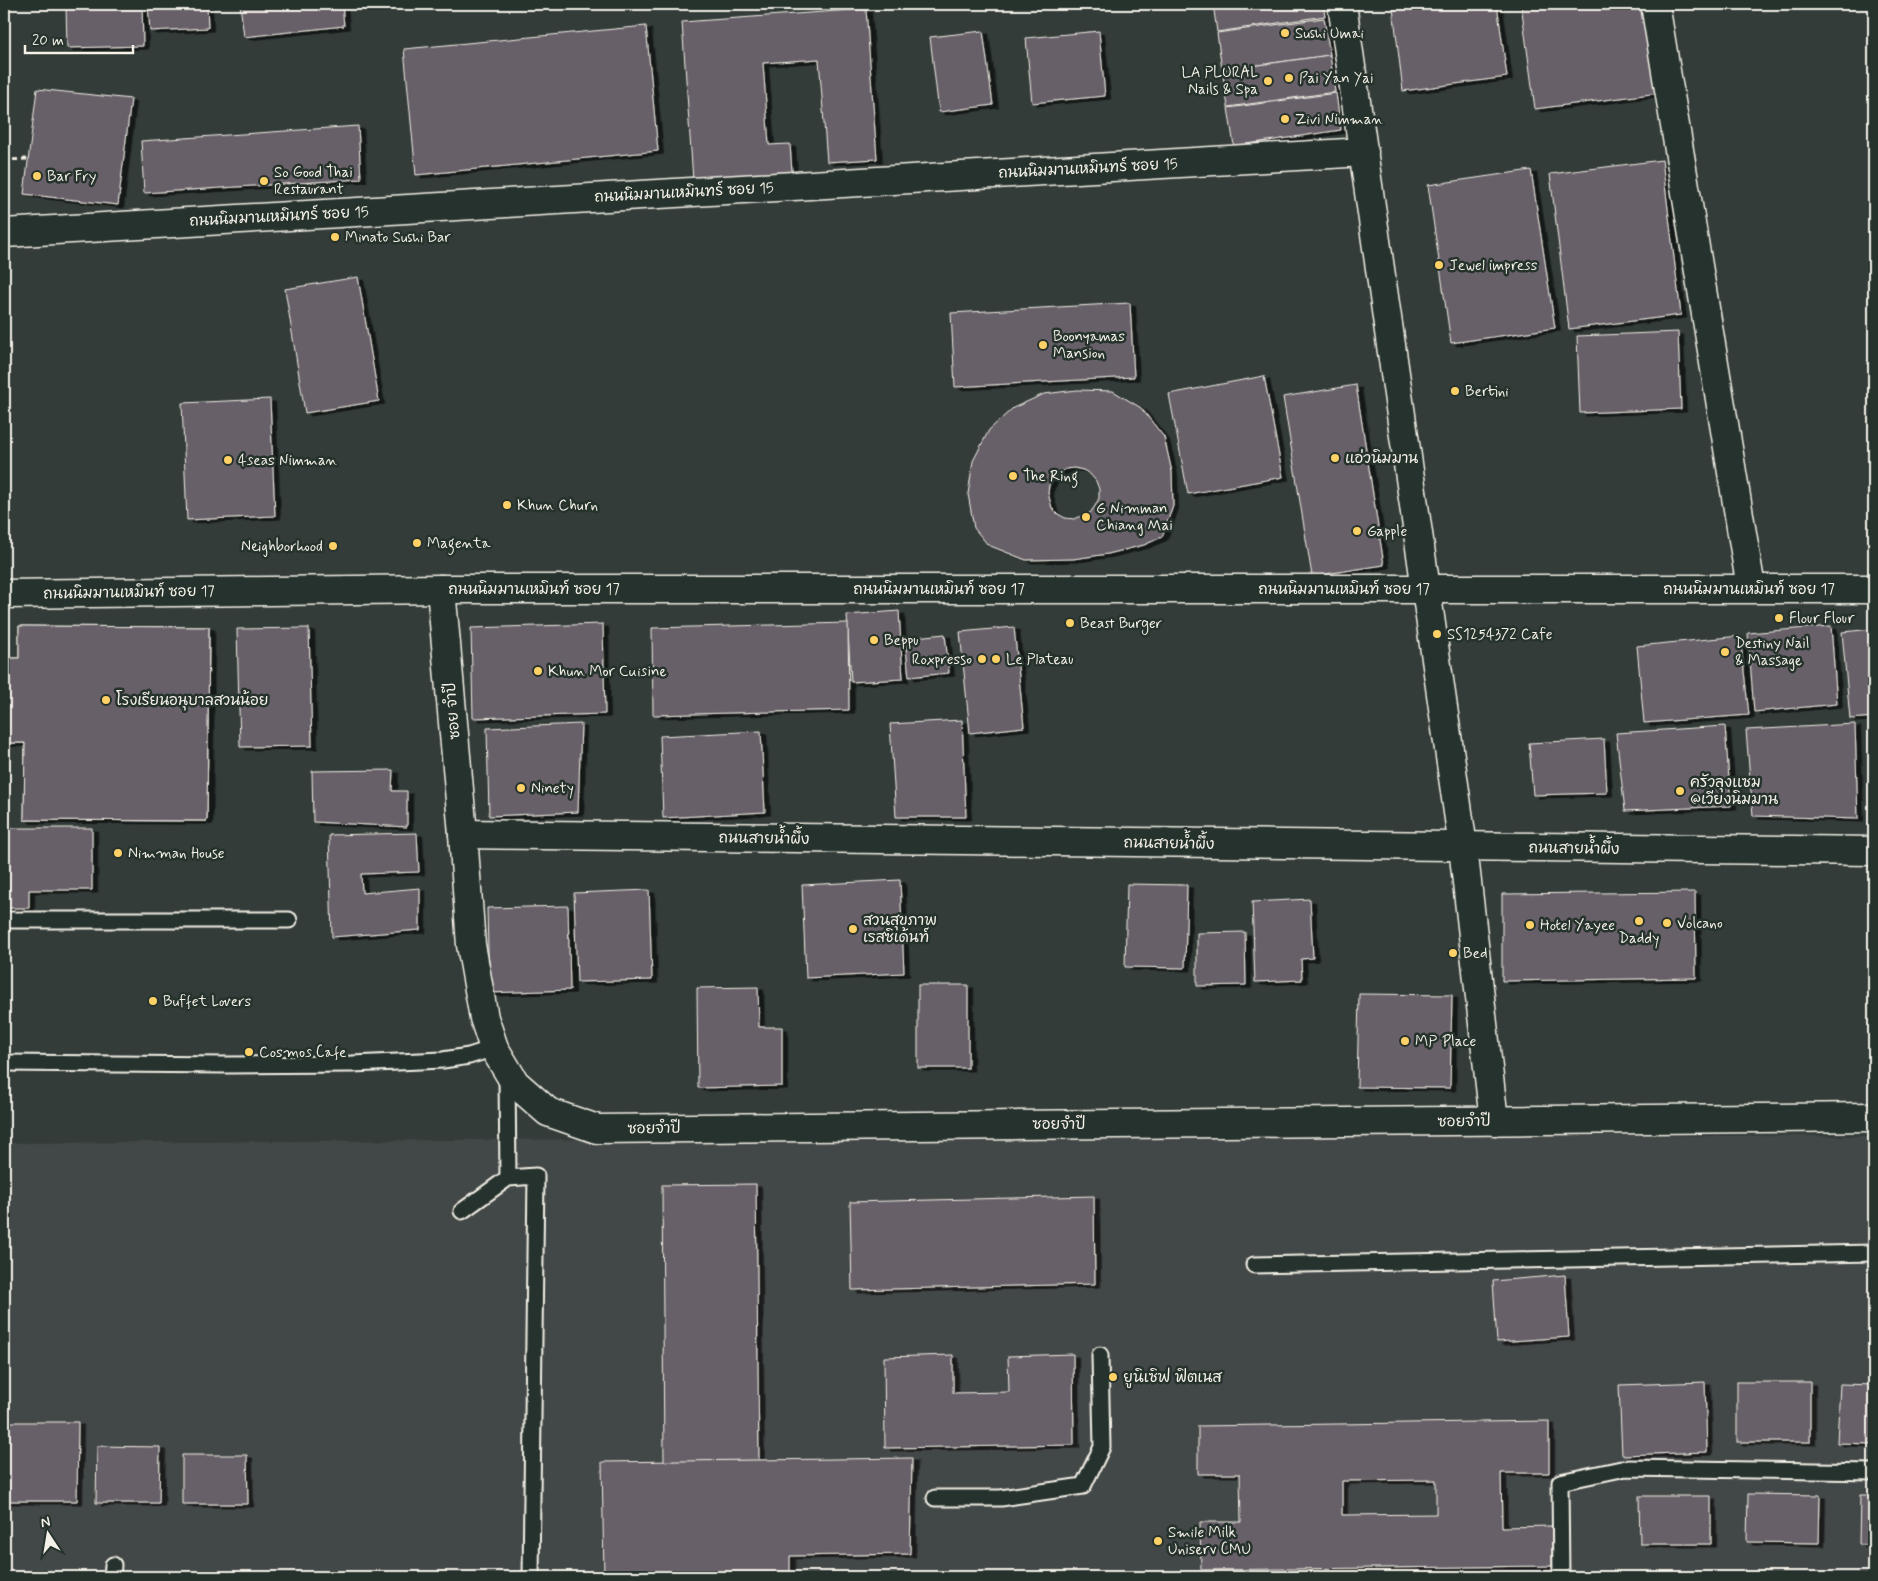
<svg xmlns="http://www.w3.org/2000/svg" width="1878" height="1581" font-family="Mynerve,'Playpen Sans Thai',sans-serif">
<style>
.built{fill:#434747}
.building{fill:#686069;stroke:#f4f1e8;fill-rule:evenodd;filter:url(#shadow)}
.lines{fill:none;stroke-linecap:round;stroke-linejoin:round}
.service-casing{stroke:#f4f1e8;stroke-width:19}
.minor-casing{stroke:#f4f1e8;stroke-width:31}
.path{stroke:#f4f1e8;stroke-width:3;stroke-dasharray:5 4;stroke-linecap:butt}
.service{stroke:#26332d;stroke-width:15}
.minor{stroke:#26332d;stroke-width:28}
.poi-dot{fill:#ffd166;stroke:#26332d;stroke-width:2}
.labels{text-anchor:middle;stroke-width:5;stroke-linejoin:round;paint-order:stroke}
.poi-label{font-size:15px;fill:#f4f1e8;stroke:#26332d;text-anchor:start}
.street-label{font-size:15px;fill:#f4f1e8;stroke:#26332d}
</style>
<defs>
<filter id="shadow"><feDropShadow dx="5.5" dy="3" stdDeviation="0" flood-color="#0009"/></filter>
</defs>
<rect width="100%" height="100%" fill="#333c39"/>
<filter id="ink" filterUnits="userSpaceOnUse"><feTurbulence type="fractalNoise" baseFrequency=".02" numOctaves="2"/><feDisplacementMap in="SourceGraphic" scale="10" xChannelSelector="R" yChannelSelector="G"/><feConvolveMatrix kernelMatrix="1 2 1 2 8 2 1 2 1" color-interpolation-filters="sRGB"/></filter>
<g filter="url(#ink)">
<path class="built" d="M1187,1135L1874,1136V1577H4V1143Z"/>
<g class="building">
<path d="M66,4H142L143,46L67,48Z"/>
<path d="M148,4H207L208,28L150,31Z"/>
<path d="M240,4H342L344,26L244,37Z"/>
<path d="M1213,4H1323L1325,16L1217,32Z"/>
<path d="M1429,4H1497L1507,77L1403,91L1393,8Z"/>
<path d="M1521,4H1648L1659,93L1535,109Z"/>
<path d="M866,9L877,159L827,162L819,59L763,63L769,145L790,144L792,172L693,180L682,22Z"/>
<path d="M1324,18L1330,55L1222,70L1217,33Z"/>
<path d="M646,26L658,151L416,175L404,49Z"/>
<path d="M983,31L993,105L939,112L930,37Z"/>
<path d="M1099,31L1105,96L1032,103L1026,38Z"/>
<path d="M1330,55L1335,92L1228,107L1222,70Z"/>
<path d="M37,89L131,99L118,205L24,194Z"/>
<path d="M1336,93L1341,130L1234,146L1228,108Z"/>
<path d="M358,126L361,179L144,193L141,141Z"/>
<path d="M1662,160L1681,315L1569,329L1550,174Z"/>
<path d="M1531,170L1555,328L1451,343L1428,185Z"/>
<path d="M358,277L379,401L305,413L285,289Z"/>
<path d="M1130,303L1134,377L955,387L951,313Z"/>
<path d="M1678,332L1681,409L1580,413L1577,336Z"/>
<path d="M1264,376L1283,477L1188,494L1169,394Z"/>
<path d="M1356,385L1384,565L1312,576L1283,397Z"/>
<path d="M1077,390L1113,391L1141,408L1164,437L1172,472L1173,506L1162,537L1144,545L1108,554L1073,559L1026,560L988,545L974,528L968,494L973,461L989,430L1013,408L1044,394ZM1074,468L1083,470L1090,474L1096,481L1099,489V498L1095,506L1090,513L1074,519L1065,518L1058,514L1052,508L1048,493L1049,485L1059,473L1066,469Z"/>
<path d="M270,399L275,516L187,520L182,403Z"/>
<path d="M899,611L903,679L851,682L847,615Z"/>
<path d="M848,623L849,710L653,715L652,628Z"/>
<path d="M603,624L605,714L473,718L471,628Z"/>
<path d="M19,626L209,627L207,821L24,820L25,743H4V658H19ZM177,695L178,741L55,744L54,699Z"/>
<path d="M19,626L209,627L207,821L24,820L25,743H4V658H19Z"/>
<path d="M1831,626L1837,704L1754,712L1748,633Z"/>
<path d="M1014,627L1024,727L970,733L960,632Z"/>
<path d="M309,628L312,746L240,747L237,629Z"/>
<path d="M1874,629V717L1850,719L1842,632Z"/>
<path d="M945,634L949,673L909,677L905,638Z"/>
<path d="M1740,636L1749,715L1644,723L1637,646Z"/>
<path d="M962,720L966,817H896L890,724Z"/>
<path d="M581,724L578,812L489,816L487,728Z"/>
<path d="M1855,724L1858,819L1753,816L1746,730Z"/>
<path d="M1725,726L1731,806L1625,811L1616,733Z"/>
<path d="M761,731L765,812L663,818L660,736Z"/>
<path d="M1604,739L1607,793L1533,795L1529,743Z"/>
<path d="M393,770L392,791H407V827L313,822L312,771Z"/>
<path d="M4,828H92V890H29V908H4Z"/>
<path d="M417,833L419,872L361,874L362,893L420,888V930L332,937L329,835Z"/>
<path d="M900,880L904,973L806,978L802,885Z"/>
<path d="M1127,884L1187,885L1185,968L1125,967Z"/>
<path d="M649,890L652,980L577,982L574,893Z"/>
<path d="M1695,892L1696,978L1502,981V894Z"/>
<path d="M1310,899L1313,958L1301,959L1302,980L1255,982L1252,902Z"/>
<path d="M568,906L570,990L489,993L487,908Z"/>
<path d="M1245,932L1246,985L1197,986V933Z"/>
<rect x="918" y="985" width="50" height="83"/>
<path d="M758,987L759,1027H782V1086L698,1088L697,988Z"/>
<path d="M1359,994L1452,995L1450,1088L1357,1087Z"/>
<path d="M756,1184L759,1461L664,1462L662,1185Z"/>
<path d="M1094,1196L1095,1284L852,1290L850,1202Z"/>
<path d="M1565,1275L1569,1337L1497,1342L1493,1281Z"/>
<path d="M1073,1354L1074,1445L885,1448L884,1357L953,1355V1393L1009,1392L1008,1356Z"/>
<path d="M1705,1382L1707,1452L1622,1455L1619,1385Z"/>
<rect x="1737" y="1382" width="73" height="60"/>
<path d="M1840,1384L1874,1385V1444L1837,1443Z"/>
<path d="M1549,1421V1473H1501L1502,1527L1552,1526V1566L1201,1570L1200,1522H1241L1240,1474H1198V1426ZM1436,1480V1514L1342,1515V1481Z"/>
<path d="M4,1422H78L77,1501H4Z"/>
<path d="M97,1446L160,1447L159,1503H96Z"/>
<path d="M182,1455H247L248,1504H182Z"/>
<path d="M912,1458L910,1554L790,1556V1577H604L602,1462Z"/>
<path d="M1748,1494L1820,1495L1819,1543L1747,1542Z"/>
<path d="M1860,1495H1874V1545H1859Z"/>
<path d="M1639,1496H1711V1544H1640Z"/>
</g>
<g class="lines">
<g class="service-casing">
<g id="service">
<path d="M4,920H289"/>
<path d="M4,1063L226,1065L352,1064L443,1060L469,1056L494,1048"/>
<path d="M507,1075L508,1178"/>
<path d="M462,1211L508,1178L536,1176L531,1577"/>
<path d="M1254,1265L1874,1253"/>
<path d="M935,1498H1001L1083,1486L1102,1447L1100,1355"/>
<path d="M112,1577L113,1565"/>
<path d="M1561,1577L1560,1482L1626,1468L1874,1472"/>
</g>
</g>
<g class="minor-casing">
<g id="minor">
<path d="M1342,4L1463,847L1494,1121"/>
<path d="M1655,4L1751,588"/>
<path d="M4,233L1364,152"/>
<path d="M441,589L463,834L471,945L484,1018L494,1048L515,1083L548,1112L597,1129L1874,1117"/>
<path d="M4,594L441,589H1874"/>
<path d="M463,834L1874,851"/>
</g>
</g>
<path class="path" d="M4,160L28,159"/>
<use href="#service" class="service"/>
<use href="#minor" class="minor"/>
</g>
</g>
<g class="poi-dot">
<circle cx="1285" cy="33" r="5"/>
<circle cx="1289" cy="78" r="5"/>
<circle cx="1268" cy="81" r="5"/>
<circle cx="1285" cy="119" r="5"/>
<circle cx="37" cy="176" r="5"/>
<circle cx="264" cy="181" r="5"/>
<circle cx="335" cy="237" r="5"/>
<circle cx="1439" cy="265" r="5"/>
<circle cx="1043" cy="345" r="5"/>
<circle cx="1455" cy="391" r="5"/>
<circle cx="1335" cy="458" r="5"/>
<circle cx="228" cy="460" r="5"/>
<circle cx="1013" cy="476" r="5"/>
<circle cx="507" cy="505" r="5"/>
<circle cx="1086" cy="517" r="5"/>
<circle cx="1357" cy="531" r="5"/>
<circle cx="417" cy="543" r="5"/>
<circle cx="333" cy="546" r="5"/>
<circle cx="1779" cy="618" r="5"/>
<circle cx="1070" cy="623" r="5"/>
<circle cx="1437" cy="634" r="5"/>
<circle cx="874" cy="640" r="5"/>
<circle cx="1725" cy="652" r="5"/>
<circle cx="982" cy="659" r="5"/>
<circle cx="996" cy="659" r="5"/>
<circle cx="538" cy="671" r="5"/>
<circle cx="106" cy="700" r="5"/>
<circle cx="521" cy="788" r="5"/>
<circle cx="1680" cy="791" r="5"/>
<circle cx="118" cy="853" r="5"/>
<circle cx="1639" cy="921" r="5"/>
<circle cx="1667" cy="923" r="5"/>
<circle cx="1530" cy="925" r="5"/>
<circle cx="853" cy="929" r="5"/>
<circle cx="1453" cy="953" r="5"/>
<circle cx="153" cy="1001" r="5"/>
<circle cx="1405" cy="1041" r="5"/>
<circle cx="249" cy="1052" r="5"/>
<circle cx="1113" cy="1377" r="5"/>
<circle cx="1158" cy="1541" r="5"/>
</g>
<g class="labels">
<g class="poi-label">
<text x="1295" y="38">Sushi Umai</text>
<text x="1258" y="77" text-anchor="end">LA PLURAL<tspan x="1258" dy="17">Nails &amp; Spa</tspan></text>
<text x="1299" y="83">Pai Yan Yai</text>
<text x="1295" y="124">Zivi Nimman</text>
<text x="274" y="177">So Good Thai<tspan x="274" dy="17">Restaurant</tspan></text>
<text x="47" y="181">Bar Fry</text>
<text x="345" y="242">Minato Sushi Bar</text>
<text x="1449" y="270">Jewel impress</text>
<text x="1053" y="341">Boonyamas<tspan x="1053" dy="17">Mansion</tspan></text>
<text x="1465" y="396">Bertini</text>
<text x="1345" y="463">แอ่วนิมมาน</text>
<text x="238" y="465">4seas Nimman</text>
<text x="1023" y="481">The Ring</text>
<text x="517" y="510">Khun Churn</text>
<text x="1096" y="513">G Nimman<tspan x="1096" dy="17">Chiang Mai</tspan></text>
<text x="1367" y="536">Gapple</text>
<text x="427" y="548">Magenta</text>
<text x="323" y="551" text-anchor="end">Neighborhood</text>
<text x="1789" y="623">Flour Flour</text>
<text x="1080" y="628">Beast Burger</text>
<text x="1447" y="639">SS1254372 Cafe</text>
<text x="884" y="645">Beppu</text>
<text x="1735" y="648">Destiny Nail<tspan x="1735" dy="17">&amp; Massage</tspan></text>
<text x="972" y="664" text-anchor="end">Roxpresso</text>
<text x="1006" y="664">Le Plateau</text>
<text x="548" y="676">Khun Mor Cuisine</text>
<text x="116" y="705">โรงเรียนอนุบาลสวนน้อย</text>
<text x="1690" y="787">ครัวลุงแซม<tspan x="1690" dy="17">@เวียงนิมมาน</tspan></text>
<text x="531" y="793">Ninety</text>
<text x="128" y="858">Nimman House</text>
<text x="863" y="925">สวนสุขภาพ<tspan x="863" dy="17">เรสซิเด้นท์</tspan></text>
<text x="1677" y="928">Volcano</text>
<text x="1540" y="930">Hotel Yayee</text>
<text x="1639" y="943" text-anchor="middle">Daddy</text>
<text x="1463" y="958">Bed</text>
<text x="163" y="1006">Buffet Lovers</text>
<text x="1415" y="1046">MP Place</text>
<text x="259" y="1057">Cosmos Cafe</text>
<text x="1123" y="1382">ยูนิเซิฟ ฟิตเนส</text>
<text x="1168" y="1537">Smile Milk<tspan x="1168" dy="17">Uniserv CMU</tspan></text>
</g>
<g class="street-label">
<text transform="translate(1088 168) rotate(-3)" y="5">ถนนนิมมานเหมินทร์ ซอย 15</text>
<text transform="translate(684 192) rotate(-3)" y="5">ถนนนิมมานเหมินทร์ ซอย 15</text>
<text transform="translate(279 216) rotate(-3)" y="5">ถนนนิมมานเหมินทร์ ซอย 15</text>
<text x="534" y="594">ถนนนิมมานเหมินท์ ซอย 17</text>
<text x="939" y="594">ถนนนิมมานเหมินท์ ซอย 17</text>
<text x="1344" y="594">ถนนนิมมานเหมินท์ ซอย 17</text>
<text x="1749" y="594">ถนนนิมมานเหมินท์ ซอย 17</text>
<text transform="translate(129 592) rotate(-1)" y="5">ถนนนิมมานเหมินท์ ซอย 17</text>
<text transform="translate(452 711) rotate(-95)" y="5">ซอย จำปี</text>
<text transform="translate(764 838) rotate(1)" y="5">ถนนสายน้ำผึ้ง</text>
<text transform="translate(1169 843) rotate(1)" y="5">ถนนสายน้ำผึ้ง</text>
<text transform="translate(1574 848) rotate(1)" y="5">ถนนสายน้ำผึ้ง</text>
<text transform="translate(1464 1121) rotate(-1)" y="5">ซอยจำปี</text>
<text x="1059" y="1129">ซอยจำปี</text>
<text transform="translate(654 1128) rotate(-1)" y="5">ซอยจำปี</text>
</g>
</g>
<rect width="1878" height="1581" fill="none" stroke="#26332d" stroke-width="20"/>
<rect x="10" y="10" width="1858" height="1561" fill="none" stroke="#f4f1e8" stroke-width="2" filter="url(#ink)"/>
<g transform="translate(48 1534) rotate(348)" stroke="#26332d" stroke-width="4" paint-order="stroke">
<path d="M0-4L9 19L0 12L-9 19Z" fill="#f4f1e8"/>
<text y="-8" font-size="14" font-weight="bold" text-anchor="middle" fill="#f4f1e8">N</text>
</g>
<path d="M25 45v8h108v-8" fill="none" stroke="#f4f1e8" stroke-width="2.5"/>
<text x="32" y="45" font-size="15" fill="#f4f1e8" stroke="#26332d" stroke-width="4" paint-order="stroke">20 m</text>
</svg>
